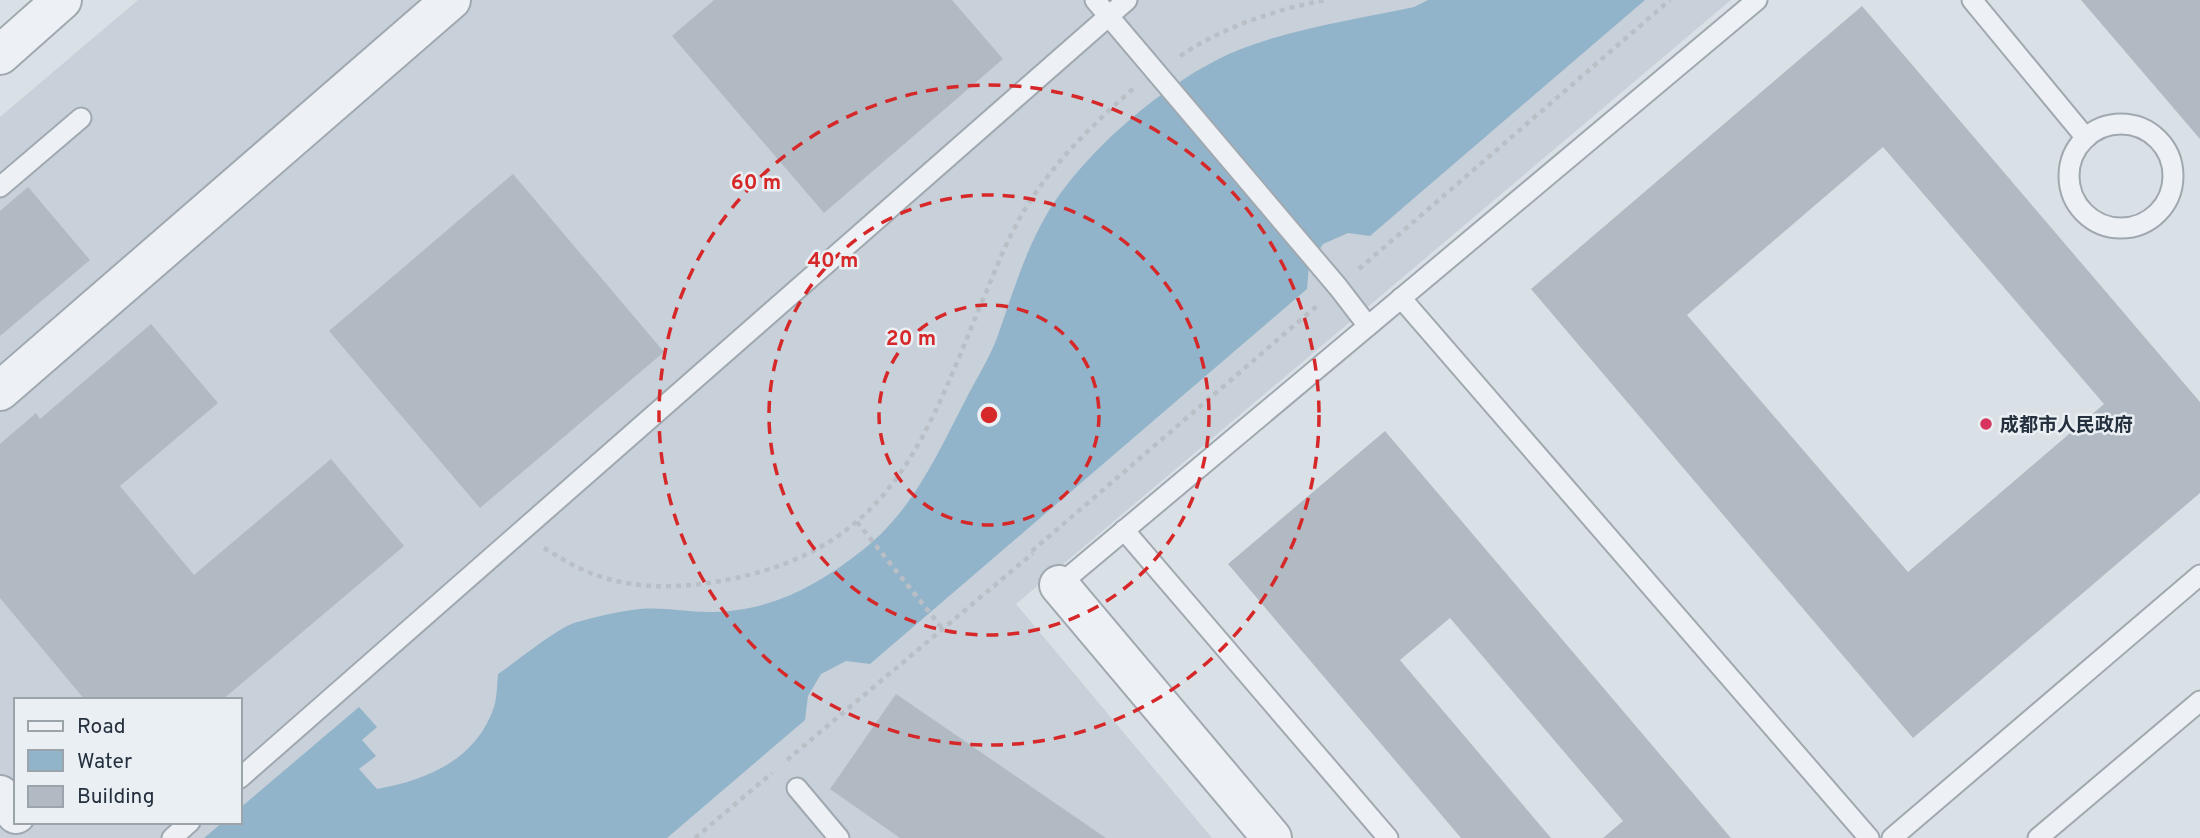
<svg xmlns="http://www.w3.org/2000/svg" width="2200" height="838" font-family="Overpass,'Noto Sans SC',sans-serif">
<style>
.built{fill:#c8d0d9;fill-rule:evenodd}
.water{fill:#92b4ca}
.building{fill:#b1bac3;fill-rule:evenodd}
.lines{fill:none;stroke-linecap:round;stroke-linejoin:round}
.service-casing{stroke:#a0a8b0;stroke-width:23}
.minor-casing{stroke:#a0a8b0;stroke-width:42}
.path{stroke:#b9bfc5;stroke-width:4.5;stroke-dasharray:5 5;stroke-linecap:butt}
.service{stroke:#edf1f5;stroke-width:19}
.minor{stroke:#edf1f5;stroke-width:38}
.ring{fill:none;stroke:#d62828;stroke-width:3.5;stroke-dasharray:12 9}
.poi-dot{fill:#d73460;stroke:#eaeff4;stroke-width:2.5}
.labels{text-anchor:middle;stroke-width:5;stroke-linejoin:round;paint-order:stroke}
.poi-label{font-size:19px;font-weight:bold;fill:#24303d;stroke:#eaeff4;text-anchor:start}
.centre{fill:#d62828;stroke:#eaeff4;stroke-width:3.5}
.ring-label{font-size:21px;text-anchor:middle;font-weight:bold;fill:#d62828;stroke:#eaeff4;stroke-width:5;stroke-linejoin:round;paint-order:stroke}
</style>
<rect width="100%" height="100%" fill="#dae1e6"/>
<path class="built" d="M138,0H1731L1016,604L1212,838H0V117ZM16,700H240V822H16Z"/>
<path class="water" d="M1428,0H1645L1370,236L1348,233L1323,244L1309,265L1307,289L870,664L846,661L821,674L808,696L805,720L667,838H204L223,822H240V808L359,707L377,727L362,740L376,756L359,769L377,789C427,780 476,760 494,707C497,697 497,685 498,674C516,662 556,629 574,623C595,617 619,611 640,609C662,607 686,612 708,612C770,612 816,587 864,549C913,510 938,453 966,399C976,379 989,359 997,338C1012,296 1024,253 1047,214C1085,150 1172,76 1241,49C1296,28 1357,19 1414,7Z"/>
<g class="building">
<path d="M714,0H952L1003,59L824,213L672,36Z"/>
<path d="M2081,0H2200V139Z"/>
<path d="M1862,6L2200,402V493L1913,738L1531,289ZM1883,147L2104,404L1908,572L1687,315Z"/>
<path d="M513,174L664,352L480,508L329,331Z"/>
<path d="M28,187L90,260L0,336V211Z"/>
<path d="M151,324L218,403L120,486L194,575L331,459L404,546L222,700H85L0,598V444L36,413L40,419Z"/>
<path d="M1385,431L1731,838H1603L1623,821L1450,618L1400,660L1551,838H1461L1228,564Z"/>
<path d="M896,694L1106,838H900L830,789Z"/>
</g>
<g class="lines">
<g class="service-casing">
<g id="service">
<path d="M1095,0L1338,287L1368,326"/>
<path d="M1972,0L2086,138"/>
<circle cx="2121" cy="176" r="52"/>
<path d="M0,187L81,118"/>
<path d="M1401,298L1869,838"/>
<path d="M1124,530L1388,838"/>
<path d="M1059,585L1757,0"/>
<path d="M240,778L1127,0"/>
<path d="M797,788L839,838"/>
<path d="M172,838L190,822"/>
<path d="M1892,838L2200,575"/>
<path d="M2038,838L2200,701"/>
</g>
</g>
<g class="minor-casing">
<g id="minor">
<path d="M0,55L62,0"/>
<path d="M0,391L451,0"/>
<path d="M1059,585L1272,838"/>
<path d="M0,795L16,814"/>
</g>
</g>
<g class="path">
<path d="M1180,56C1223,27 1274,10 1325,0"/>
<path d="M1359,269L1670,0"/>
<path d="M857,522L942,628"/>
<path d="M544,548C556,555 568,563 581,569C629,591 681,589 731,579C899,545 928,428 987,290C998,263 1010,234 1025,209C1054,162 1094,123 1135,87"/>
<path d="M1032,551L1318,305"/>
<path d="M787,760L1033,553"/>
<path d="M695,838L772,773"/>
</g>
<use href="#service" class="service"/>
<use href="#minor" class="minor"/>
</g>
<g class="ring">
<circle cx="989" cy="415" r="110"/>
<circle cx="989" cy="415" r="220"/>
<circle cx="989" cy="415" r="330"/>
</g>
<circle class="poi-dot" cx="1986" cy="424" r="7"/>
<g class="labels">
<g class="poi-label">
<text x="2000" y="431">成都市人民政府</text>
</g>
</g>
<circle cx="989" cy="415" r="10" class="centre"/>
<g class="ring-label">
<text x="756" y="189">60 m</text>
<text x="833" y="267">40 m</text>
<text x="911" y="345">20 m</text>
</g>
<rect x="14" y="698" width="228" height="126" fill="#eaeff4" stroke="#9ba3ab" stroke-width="2"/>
<rect x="28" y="721" width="35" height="10" fill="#edf1f5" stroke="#9ba3ab" stroke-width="2"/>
<text x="77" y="733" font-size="21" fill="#24303d">Road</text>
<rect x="28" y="750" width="35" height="21" fill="#92b4ca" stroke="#9ba3ab" stroke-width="2"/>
<text x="77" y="768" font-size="21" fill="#24303d">Water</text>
<rect x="28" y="786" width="35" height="21" fill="#b1bac3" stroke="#9ba3ab" stroke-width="2"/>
<text x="77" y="803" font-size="21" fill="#24303d">Building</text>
</svg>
